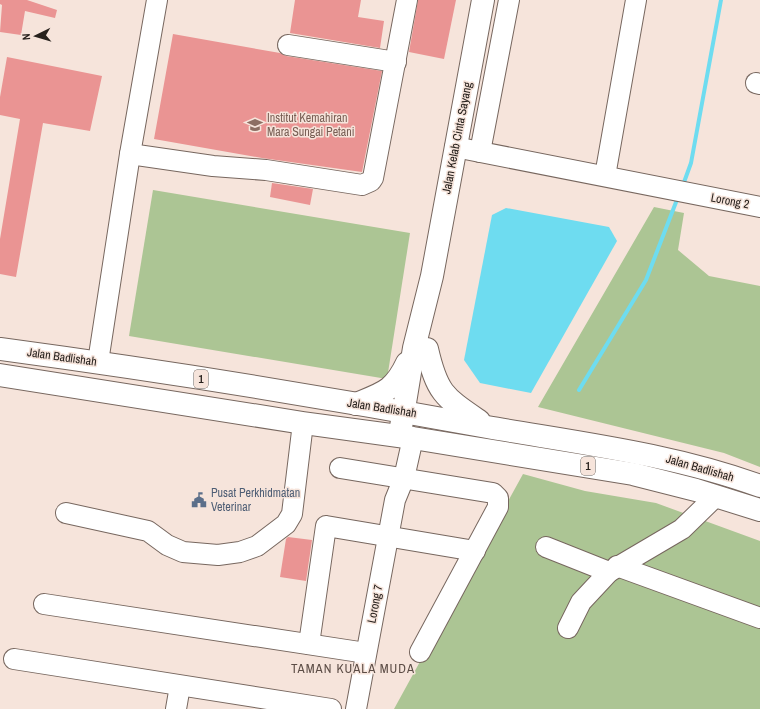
<svg xmlns="http://www.w3.org/2000/svg" width="760" height="709" font-family="'Archivo Narrow',sans-serif">
<style>
.green{fill:#acc594}
.water{fill:#6edcf0}
.lines{fill:none;stroke-linecap:round;stroke-linejoin:round}
.stream{stroke:#6edcf0;stroke-width:4}
.building{fill:#ea9493}
.minor-casing{stroke:#77675f;stroke-width:22}
.major-casing{stroke:#77675f;stroke-width:24}
.minor{stroke:#fff;stroke-width:20}
.major{stroke:#fff;stroke-width:22}
.labels{text-anchor:middle;stroke-width:3;stroke-linejoin:round;paint-order:stroke}
.shield{fill:#f6e4db;stroke:#655c56;stroke-width:1}
.shield-label{font-size:11px;font-weight:bold;fill:#27211d}
.education-label{font-size:12px;fill:#785e54;stroke:#f6e4db;text-anchor:start}
.street-label{font-size:12px;fill:#27211d;stroke:#f6e4db}
.service-label{font-size:12px;fill:#4e5e75;stroke:#f6e4db;text-anchor:start}
.neighbourhood-label{font-size:13px;letter-spacing:1px;fill:#5c4d46;stroke:#f6e4db}
</style>
<rect width="100%" height="100%" fill="#f6e4db"/>
<g class="green">
<path d="M153,190L410,233L387,379L129,336Z"/>
<path d="M654,207L684,213L678,250L709,276L760,286V467L724,453L538,407Z"/>
<path d="M523,474L585,491L656,503L760,541V709H394Z"/>
</g>
<path class="water" d="M506,208L609,227L617,241L531,393L480,383L464,360L492,215Z"/>
<g class="lines">
<g class="stream">
<path d="M683,185L691,163L721,0"/>
<path d="M579,390L646,280L678,197"/>
</g>
</g>
<g class="building">
<path d="M0,0H27L57,10L55,18L25,11L21,35L0,32L2,5L0,4Z"/>
<path d="M295,0H361L358,17L384,21L380,48L290,33Z"/>
<path d="M418,0H456L444,59L409,52Z"/>
<path d="M173,34L280,53L286,56L382,71L362,172L262,158L154,139Z"/>
<path d="M7,57L102,76L90,131L43,123L16,277L0,274V239L20,119L0,115V97Z"/>
<path d="M272,183L313,189L310,205L270,197Z"/>
<path d="M288,537L312,540L306,581L280,577L286,539Z"/>
</g>
<g class="lines">
<g class="minor-casing">
<g id="minor">
<path d="M288,45L396,62"/>
<path d="M756,83L760,84"/>
<path d="M455,147L760,207"/>
<path d="M480,152L509,0"/>
<path d="M130,154L213,166L266,170L362,185L371,181L373,178L407,0"/>
<path d="M605,176L636,0"/>
<path d="M98,362L130,154L157,0"/>
<path d="M340,468L493,493L498,498V507L420,652"/>
<path d="M66,513L148,531L167,545L183,552L218,555L240,552L257,546L286,524L292,514L303,423"/>
<path d="M546,547L609,572"/>
<path d="M617,566L760,618"/>
<path d="M44,604L366,653"/>
<path d="M568,628L581,602L609,572L682,529L716,496"/>
<path d="M309,644L326,526L475,551"/>
<path d="M14,659L331,709"/>
<path d="M176,709L180,686"/>
<path d="M356,709L395,500L404,478L413,438"/>
</g>
</g>
<g class="major-casing">
<g id="major">
<path d="M0,349C163,371 326,397 487,427C579,443 672,454 760,486"/>
<path d="M427,349C437,393 444,397 479,421"/>
<path d="M0,375L303,423L413,438L633,474L696,490L760,510"/>
<path d="M356,404C383,393 394,391 407,363"/>
<path d="M401,427L414,348L432,276L483,0"/>
</g>
</g>
<use href="#minor" class="minor"/>
<use href="#major" class="major"/>
</g>
<defs>
<g id="school-bare" transform="scale(1.2)"><path d="M0-5L7-2L0 1L-7-2ZM-4 1L0 2.5L4 1V4Q0 6-4 4Z" fill="#8d6e63" stroke="#f6e4db" stroke-width="2.5" paint-order="stroke"/></g>
<g id="civic-bare" transform="scale(1.2)"><path d="M-.6-6.5H3V-4.5H.6V-3L4-1V1h2V6H-6V1h2V-1L-.6-3ZM-1.2 2.5V6h2.4V2.5Z" fill="#5c6f8a" stroke="#f6e4db" stroke-width="2.5" paint-order="stroke"/></g>
</defs>
<g fill-rule="evenodd">
<use href="#school-bare" x="255" y="125"/>
<use href="#civic-bare" x="199" y="500"/>
</g>
<g class="labels">
<g class="shield">
<rect x="194" y="370" width="14" height="18" rx="3"/>
<rect x="581" y="457" width="14" height="18" rx="3"/>
</g>
<g class="shield-label">
<text x="201" y="383">1</text>
<text x="588" y="470">1</text>
</g>
<g class="education-label">
<text x="267" y="122">Institut Kemahiran<tspan x="267" dy="14">Mara Sungai Petani</tspan></text>
</g>
<g class="street-label">
<text transform="translate(457 138) rotate(-79)" y="4">Jalan Kelab Cinta Sayang</text>
<text transform="translate(730 201) rotate(11)" y="4">Lorong 2</text>
<text transform="translate(62 357) rotate(8)" y="4">Jalan Badlishah</text>
<text transform="translate(382 408) rotate(9)" y="4">Jalan Badlishah</text>
<text transform="translate(700 468) rotate(16)" y="4">Jalan Badlishah</text>
<text transform="translate(375 604) rotate(-79)" y="4">Lorong 7</text>
</g>
<g class="service-label">
<text x="211" y="497">Pusat Perkhidmatan<tspan x="211" dy="14">Veterinar</tspan></text>
</g>
<g class="neighbourhood-label">
<text x="353" y="673">TAMAN KUALA MUDA</text>
</g>
</g>
<g transform="translate(36 36) rotate(265)" stroke="#f6e4db" stroke-width="3" paint-order="stroke">
<path d="M0-3L7 15L0 10L-7 15Z" fill="#27211d"/>
<text y="-6" font-size="11" font-weight="bold" text-anchor="middle" fill="#27211d">N</text>
</g>
</svg>
